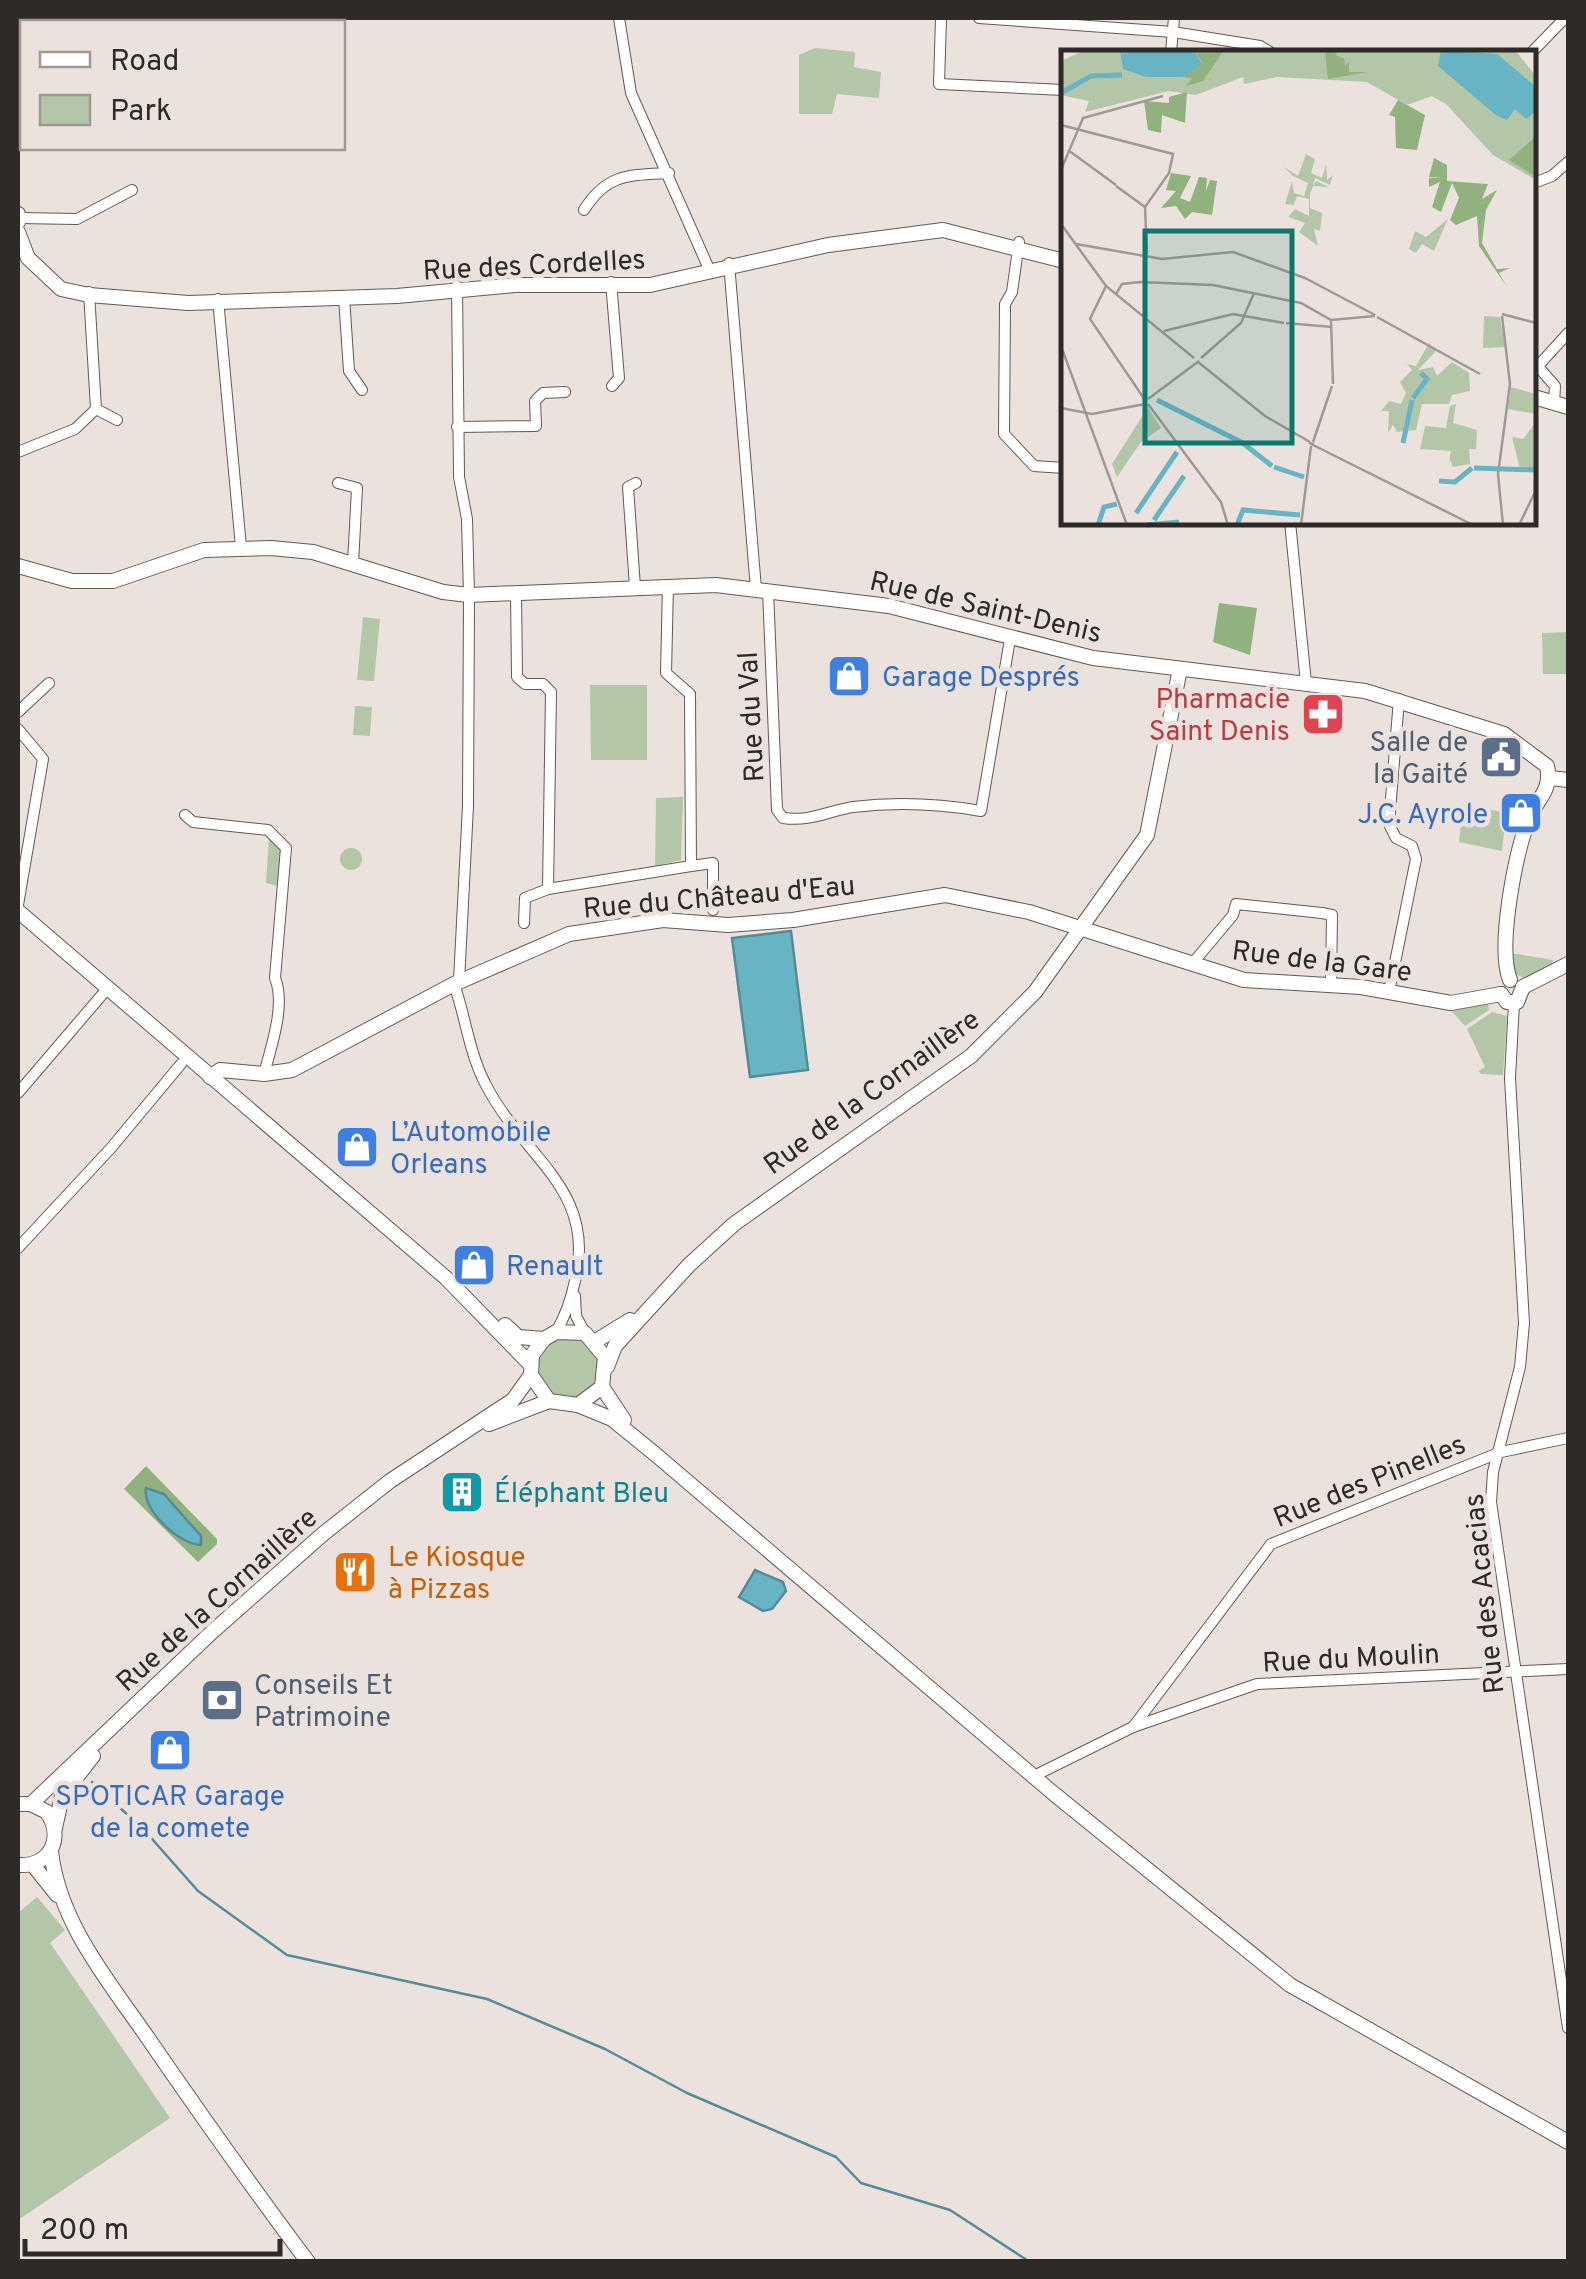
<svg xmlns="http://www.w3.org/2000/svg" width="1586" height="2279" font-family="Overpass,sans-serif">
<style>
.green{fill:#b3c7a8}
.forest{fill:#91b27f}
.water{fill:#67b4c5;stroke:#568b96;stroke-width:2.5}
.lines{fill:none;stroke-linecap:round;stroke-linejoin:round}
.stream{stroke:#568b96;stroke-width:2.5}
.street-casing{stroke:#625955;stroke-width:12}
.secondary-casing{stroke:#625955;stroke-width:16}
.street{stroke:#fff;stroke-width:10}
.secondary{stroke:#fff;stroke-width:14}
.labels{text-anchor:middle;stroke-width:9;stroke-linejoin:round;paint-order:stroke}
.street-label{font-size:28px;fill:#2d2a28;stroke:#ece2dd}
.shop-label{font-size:28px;fill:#366cbe;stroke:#ece2dd;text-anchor:start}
.health-label{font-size:28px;fill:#be3a42;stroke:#ece2dd;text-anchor:end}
.service-label{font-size:28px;fill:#4e5e75;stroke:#ece2dd;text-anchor:end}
.culture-label{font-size:28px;fill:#0d838f;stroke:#ece2dd;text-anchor:start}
.food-label{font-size:28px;fill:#c56008;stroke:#ece2dd;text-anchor:start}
.inset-river{fill:none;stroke:#67b4c5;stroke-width:5}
.inset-road{fill:none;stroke:#a09895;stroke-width:2.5}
.view{fill:#0f766e;fill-opacity:0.15;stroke:#0f766e;stroke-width:5}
.inset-edge{fill:none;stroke:#2d2a28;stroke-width:5}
</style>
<rect width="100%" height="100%" fill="#ece2dd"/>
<g class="green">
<path d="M815,48L855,52L854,67L881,72L879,98L837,94L832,114H799V55Z"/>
<path d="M363,617L380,619L374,681L357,680Z"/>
<path d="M1568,632V674H1543L1542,633Z"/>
<path d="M590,685H647V760H591Z"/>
<path d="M355,706L372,707L370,736L353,735Z"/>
<path d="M683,797L681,860L655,866L656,798Z"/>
<path d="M1463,804L1506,813L1502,851L1459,842Z"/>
<path d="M269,837L281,851L277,886L266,883Z"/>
<circle cx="351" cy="859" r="11"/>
<path d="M1511,953L1553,960L1552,966L1525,979L1514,973Z"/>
<path d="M1488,1004L1489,1010L1465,1026L1449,1008Z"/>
<path d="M1492,1012L1507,1016L1503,1075L1481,1074L1479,1071L1485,1067L1467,1029Z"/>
<circle cx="568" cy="1367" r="31"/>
<path d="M37,1897L65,1930L50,1943L170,2118L18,2220V1913Z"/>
</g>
<g class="forest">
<path d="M1219,603L1257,608L1250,655L1213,642Z"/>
<path d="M146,1466L217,1539V1544L198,1562L124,1489Z"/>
</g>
<g class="water">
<path d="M791,931L808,1070L750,1077L732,938Z"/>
<path d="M146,1488L164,1494L201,1536V1545C178,1544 142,1510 146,1488Z"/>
<path d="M755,1570L783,1582L786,1591L772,1609L763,1611L739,1597Z"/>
</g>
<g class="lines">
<path class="stream" d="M92,1782L145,1831L198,1891L287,1955L487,1999L605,2049L687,2093L836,2157L861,2183L950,2210L1030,2262"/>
<g class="street-casing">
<g id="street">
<path d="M619,18L631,93L710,271"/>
<path d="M941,18L939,84L1064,90"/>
<path d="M979,18L1173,32L1260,46L1270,52"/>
<path d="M1171,52L1174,18"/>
<path d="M1532,52L1565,18"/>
<path d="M1534,183L1552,176L1568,162"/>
<path d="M584,210C607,173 630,175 669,173"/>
<path d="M19,218L77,219L132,190"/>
<path d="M1019,242L1012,292L1005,304L1004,434L1034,466L1064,468"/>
<path d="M729,263L756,589"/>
<path d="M611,282L619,378L612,386"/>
<path d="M457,286L459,477L467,519L469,595L468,806L459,981"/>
<path d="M344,297L349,371L362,390"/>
<path d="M218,299L241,547"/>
<path d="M1534,362L1555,386L1554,403"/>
<path d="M1538,366L1568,333"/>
<path d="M96,409L117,420"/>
<path d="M457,427L536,426L535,401L543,393L565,392"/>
<path d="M18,452L75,429L96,409L89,292"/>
<path d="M338,483L357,488L353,564"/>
<path d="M1290,522L1306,683"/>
<path d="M635,587L628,487L636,483"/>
<path d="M768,590L777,810L783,818C810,822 828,811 853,807C895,802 940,804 981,811L1010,639"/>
<path d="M516,593L517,677L525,684H543L551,692L548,889L691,866L690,694L666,673L668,585"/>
<path d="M18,712L49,683"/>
<path d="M18,729L43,759L18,905"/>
<path d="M185,815L193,822L268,830L286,848L275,978C286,1005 271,1047 264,1074"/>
<path d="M691,866L713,863V910"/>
<path d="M524,923L525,898L548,889"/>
<path d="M1192,964L1233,915L1236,904L1322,913L1332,915L1331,984"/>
<path d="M454,984C466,1018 469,1054 487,1087C525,1159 597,1190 575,1281C571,1300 566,1315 556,1332"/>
<path d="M1389,992L1416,859L1412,846L1396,838L1389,824L1399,699"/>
<path d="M1514,1003L1510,1078L1524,1323L1520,1367L1493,1472L1491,1502L1568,2028"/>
<path d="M18,1093L107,989"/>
<path d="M18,1248L111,1148L181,1064"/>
<path d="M575,1296L576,1316L585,1333"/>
<path d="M1133,1727L1271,1544L1501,1452L1568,1438"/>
<path d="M1034,1776L1133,1727L1257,1684L1568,1669"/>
</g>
</g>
<g class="secondary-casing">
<g id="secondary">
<path d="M18,214V222"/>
<path d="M18,232L28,258L61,289L89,295L188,303L397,296L515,285H650L828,245L943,230L1064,261"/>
<path d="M1534,397L1568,407"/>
<path d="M18,566L72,581H113L204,550L271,548L313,552L443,592L469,595L716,585L889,606L1093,658L1365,691L1504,734L1547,766C1553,792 1534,801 1527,823C1515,858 1497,947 1510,980"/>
<path d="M1550,778L1568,780"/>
<path d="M18,911L446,1278L530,1364"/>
<path d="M1523,987L1568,964"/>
<path d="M1501,994L1507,1002H1517L1523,987"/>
<path d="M210,1077L220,1070L264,1074L292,1070L454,984L569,934L663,920L728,925L793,920L945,895L1029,912L1244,980L1361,987L1451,1003L1501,994"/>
<path d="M505,1325L518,1337L544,1339"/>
<path d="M596,1341L630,1320"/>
<path d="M607,1367L615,1346L689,1265L734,1224L971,1056L1035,992L1147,835L1180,669"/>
<path d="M602,1387L624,1420"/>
<path d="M578,1405L612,1419L655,1454L1053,1793L1290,1985L1568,2142"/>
<path d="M489,1424L549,1401"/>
<path d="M18,1804H31L47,1812C65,1839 49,1867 18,1865"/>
<path d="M31,1804L212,1632L323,1534L390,1481L513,1400L531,1375L532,1355L544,1339L556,1332L585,1333L605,1357L602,1387L578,1405L549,1401L531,1375"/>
<path d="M55,1828L62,1796L93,1756"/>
<path d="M51,1851C59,1925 112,1985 152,2044C203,2118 254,2190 308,2262"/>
<path d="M33,1865L57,1895"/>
</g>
</g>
<use href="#street" class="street"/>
<use href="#secondary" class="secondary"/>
</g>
<defs>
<g id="shop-square" transform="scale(2.25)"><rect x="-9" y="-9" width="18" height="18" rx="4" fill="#3f7fe0" stroke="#ece2dd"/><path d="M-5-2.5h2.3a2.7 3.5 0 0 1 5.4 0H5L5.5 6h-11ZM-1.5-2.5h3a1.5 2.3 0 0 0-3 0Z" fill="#fff"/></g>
<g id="pharmacy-square" transform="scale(2.25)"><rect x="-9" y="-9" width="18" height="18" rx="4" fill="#e0444e" stroke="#ece2dd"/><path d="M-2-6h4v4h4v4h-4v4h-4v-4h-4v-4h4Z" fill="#fff"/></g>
<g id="civic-square" transform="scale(2.25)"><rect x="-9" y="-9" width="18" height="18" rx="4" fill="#5c6f8a" stroke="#ece2dd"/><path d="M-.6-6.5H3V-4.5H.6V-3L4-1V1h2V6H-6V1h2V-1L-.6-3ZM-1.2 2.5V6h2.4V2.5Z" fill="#fff"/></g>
<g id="building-square" transform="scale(2.25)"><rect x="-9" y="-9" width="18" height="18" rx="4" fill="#0f9aa8" stroke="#ece2dd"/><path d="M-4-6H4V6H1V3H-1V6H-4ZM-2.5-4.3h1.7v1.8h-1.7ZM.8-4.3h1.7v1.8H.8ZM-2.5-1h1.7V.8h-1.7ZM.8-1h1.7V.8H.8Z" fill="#fff"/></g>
<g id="restaurant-square" transform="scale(2.25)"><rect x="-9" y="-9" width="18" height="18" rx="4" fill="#e8710a" stroke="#ece2dd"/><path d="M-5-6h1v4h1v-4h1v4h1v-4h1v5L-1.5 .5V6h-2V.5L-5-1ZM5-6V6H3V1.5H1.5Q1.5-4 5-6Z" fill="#fff"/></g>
<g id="bank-square" transform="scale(2.25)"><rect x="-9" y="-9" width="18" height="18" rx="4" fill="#5c6f8a" stroke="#ece2dd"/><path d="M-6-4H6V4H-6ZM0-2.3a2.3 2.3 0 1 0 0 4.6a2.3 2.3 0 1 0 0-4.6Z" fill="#fff"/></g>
</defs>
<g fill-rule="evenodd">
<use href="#shop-square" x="849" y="676"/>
<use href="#pharmacy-square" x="1323" y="714"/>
<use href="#civic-square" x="1501" y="757"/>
<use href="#shop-square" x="1521" y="813"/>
<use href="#shop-square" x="357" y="1147"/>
<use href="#shop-square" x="474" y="1265"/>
<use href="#building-square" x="462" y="1492"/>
<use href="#restaurant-square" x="355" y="1572"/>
<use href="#bank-square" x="222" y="1700"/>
<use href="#shop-square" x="170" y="1750"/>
</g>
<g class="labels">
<g class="street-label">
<text transform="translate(534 264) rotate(-3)" y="10">Rue des Cordelles</text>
<text transform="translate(986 606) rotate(13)" y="10">Rue de Saint-Denis</text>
<text transform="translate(750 717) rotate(-93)" y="10">Rue du Val</text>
<text transform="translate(719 896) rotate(-5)" y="10">Rue du Château d'Eau</text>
<text transform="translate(1322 960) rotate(7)" y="10">Rue de la Gare</text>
<text transform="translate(871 1091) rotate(-36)" y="10">Rue de la Cornaillère</text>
<text transform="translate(1369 1480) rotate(-22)" y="10">Rue des Pinelles</text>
<text transform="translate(1483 1594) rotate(-96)" y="10">Rue des Acacias</text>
<text transform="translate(216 1599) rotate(-42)" y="10">Rue de la Cornaillère</text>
<text transform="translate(1351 1657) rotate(-3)" y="10">Rue du Moulin</text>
</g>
<g class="shop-label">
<text x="882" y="686">Garage Després</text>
<text x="1488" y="823" text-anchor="end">J.C. Ayrole</text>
<text x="390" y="1141">L’Automobile<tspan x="390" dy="32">Orleans</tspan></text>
<text x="506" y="1275">Renault</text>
<text x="170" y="1805" text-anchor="middle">SPOTICAR Garage<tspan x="170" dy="32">de la comete</tspan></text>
</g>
<g class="health-label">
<text x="1290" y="708">Pharmacie<tspan x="1290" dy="32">Saint Denis</tspan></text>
</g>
<g class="service-label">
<text x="1468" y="751">Salle de<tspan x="1468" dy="32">la Gaité</tspan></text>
<text x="254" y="1694" text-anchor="start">Conseils Et<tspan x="254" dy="32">Patrimoine</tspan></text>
</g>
<g class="culture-label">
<text x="494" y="1502">Éléphant Bleu</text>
</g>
<g class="food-label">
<text x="388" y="1566">Le Kiosque<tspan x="388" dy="32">à Pizzas</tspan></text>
</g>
</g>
<g transform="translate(1061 50)">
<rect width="475" height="475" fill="#ece2dd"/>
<path d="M24,0H454L475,26V130L432,105L385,54L371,46L346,55L306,32L216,27L183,34L182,27L135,45L108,41L24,62L28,51L0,45V11ZM245,104L254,109L250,123L261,128L265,114L266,130L272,125L269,135L254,128L252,136L255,131L268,137L252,136L249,144V158L261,163L259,181L253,179L257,196L238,182L244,173L227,167L234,159L248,166V149L236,146L233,155L224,154L231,131L233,143L243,146L247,133L232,126L223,117L237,126ZM387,169L373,201L361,194L355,203L348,199L354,181L365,187ZM423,266L439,267L444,297L422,298ZM368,293L375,301L357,320L372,317L376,326L391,312L408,323L409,341L391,345L388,354H361L355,380L336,382L332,375L327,383L328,361H320L328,351L340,354L345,343L339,332L351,320L346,314L355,316ZM450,337L475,344V364L447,359ZM395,354L392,373L416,380L415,399H408L409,414L392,417L389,410L387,417L390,401L359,399L364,376L385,378L389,356ZM87,357L100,378L80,392L56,427L51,414ZM475,372V420L459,419L451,387L462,389Z" fill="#b3c7a8"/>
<path d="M133,0H163L142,31L125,36L131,28L121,27L141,12ZM264,0H279L274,5L283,8L284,16L288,12V22H307L267,29ZM126,42L124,73L101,65L100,83L87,80L83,51L108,53V47ZM337,50L364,65L356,100L335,98L334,67L328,65ZM475,86V127L448,110ZM373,108L386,115V131L427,134L421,149L436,140L425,160L421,193L436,219L449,218L438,223L446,237L418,196L416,166L395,175L389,170L398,148L391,133L380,162L371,157L379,132L368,137V128L381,127H368ZM110,123L130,126L119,148L129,152L138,127L146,128L145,141L149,130L156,131L151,165L131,162L124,169L115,156L100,158L115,141L105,140Z" fill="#91b27f"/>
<path d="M59,0H133L141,14L121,27H85L62,19ZM380,0L436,4L475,37V61L465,69L454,59L446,70L436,66L377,16Z" fill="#67b4c5"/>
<path class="inset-river" d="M0,43L30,26L61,25M352,348L366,329L360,323M96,350L182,393M342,393L351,350M183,394L211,416M213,417L243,427M413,418L475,420M378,431L394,432L411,418M75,463L116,402M93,470L123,426M37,475L43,457L56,454M86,475L118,472M176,475L182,460L239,465"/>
<path class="inset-road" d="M0,75L112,104L108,123L84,157L86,204M7,100L55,135M0,120L22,68L102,46M55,136L84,157M0,174L45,236L133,308M15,194L101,209L172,202L244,228M244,228L314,265M45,236L29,269L84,350M55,244L61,234L79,232L152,235L240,253L270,270L314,266M441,264L475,273M441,266L449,334L437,424L442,475M316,267L419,324M270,270L272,334M225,273L271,277M103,281L172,264L223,273M0,296L66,475M140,308L180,273L193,243M137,312L204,366L249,392M87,349L138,311M87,354L160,452L167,475M0,358L31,364L84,354M252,392L271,336M253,394L248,393L412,475M240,475L250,396M458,475L475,440"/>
<path class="view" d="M84,181H231V393H84Z"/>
<rect width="475" height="475" class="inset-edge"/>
</g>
<rect width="1586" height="2279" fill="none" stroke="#2d2a28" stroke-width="40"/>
<rect x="20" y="20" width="325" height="130" fill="#ece2dd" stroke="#a09895" stroke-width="2.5"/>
<rect x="40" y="52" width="50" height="15" fill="#ffffff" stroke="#a09895" stroke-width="2.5"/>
<text x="110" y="70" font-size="30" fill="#2d2a28">Road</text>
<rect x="40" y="95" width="50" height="30" fill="#b3c7a8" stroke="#a09895" stroke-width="2.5"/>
<text x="110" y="120" font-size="30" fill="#2d2a28">Park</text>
<path d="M25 2239v15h255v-15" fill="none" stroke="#2d2a28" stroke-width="5"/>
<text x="40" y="2239" font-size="30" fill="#2d2a28" stroke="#ece2dd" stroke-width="8" paint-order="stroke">200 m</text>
</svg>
